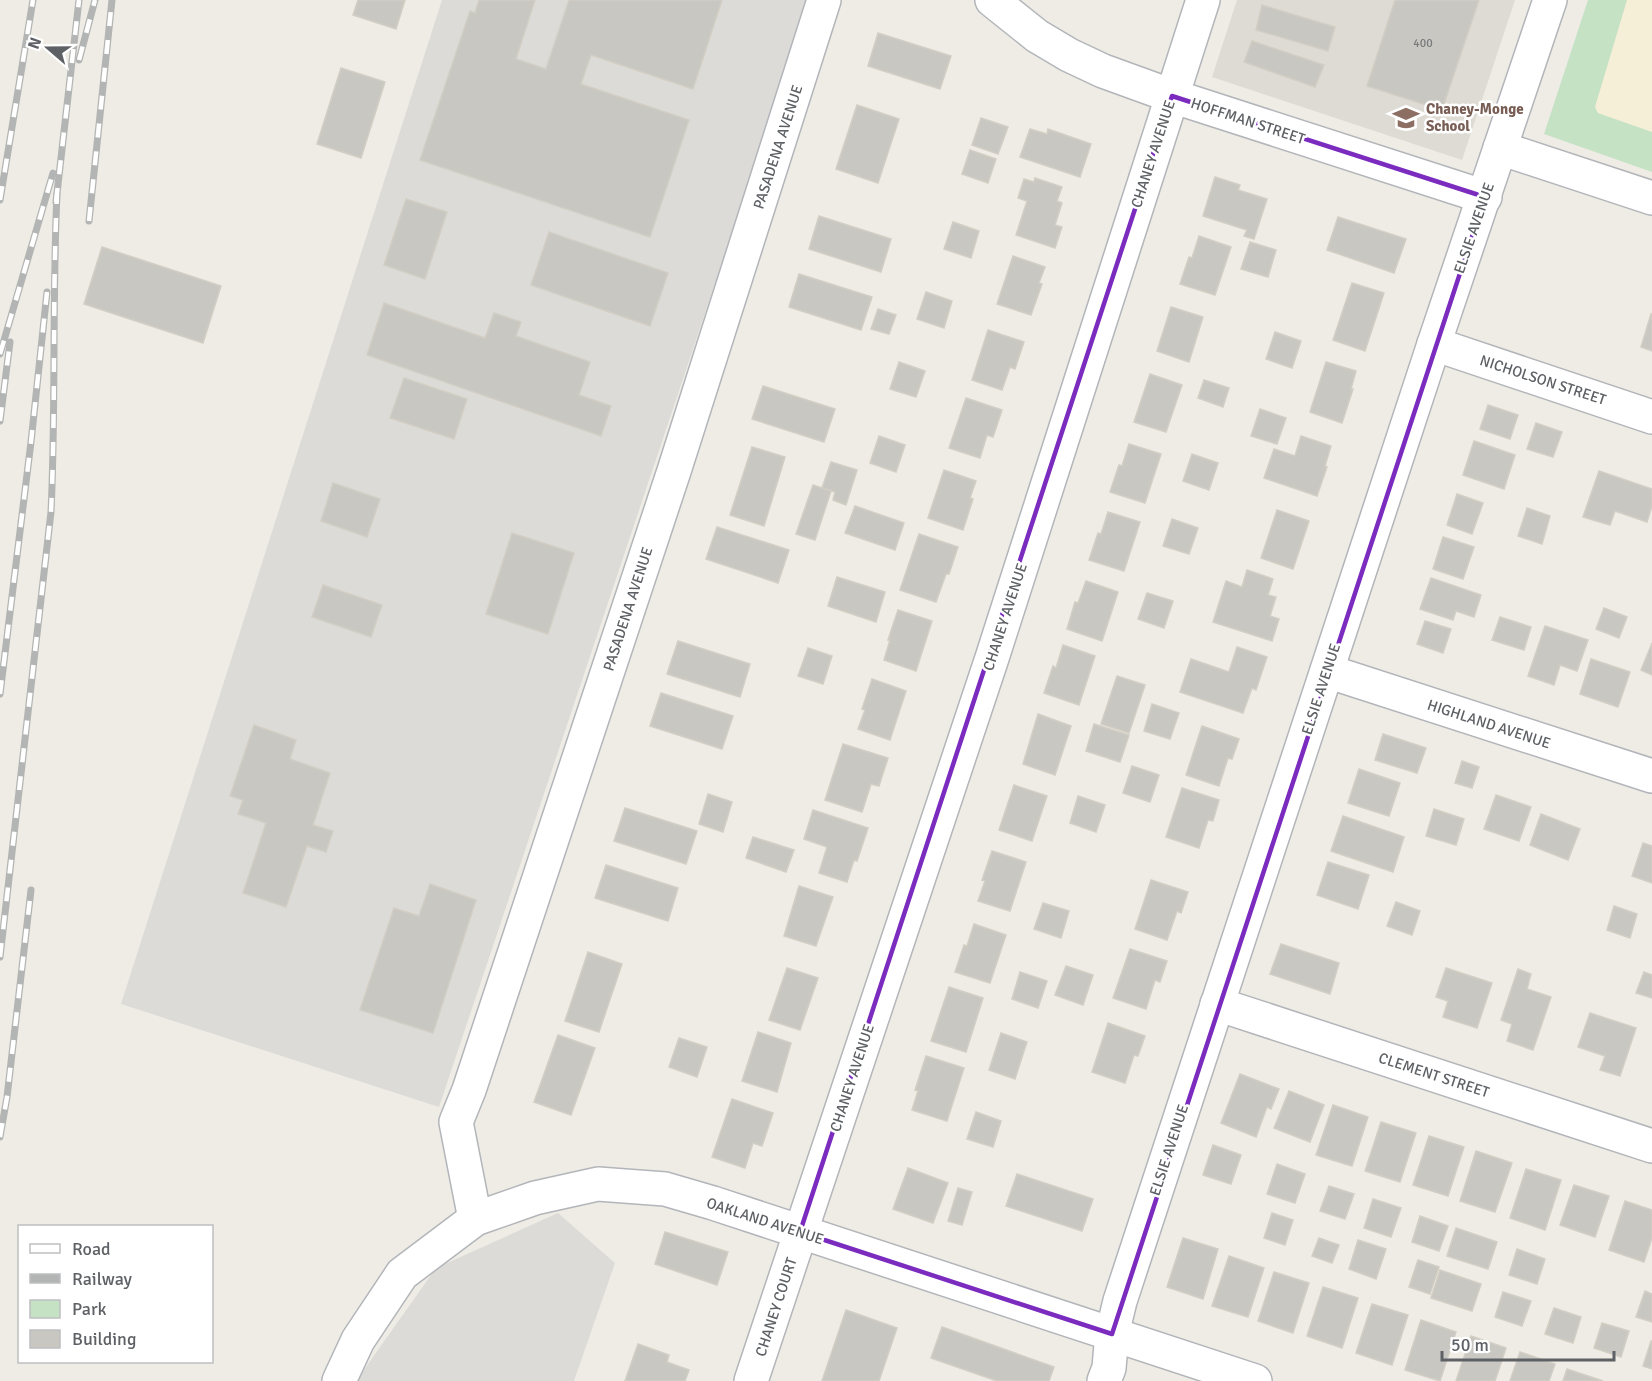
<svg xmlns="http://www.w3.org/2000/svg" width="1652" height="1381" font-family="Signika,sans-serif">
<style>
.industrial{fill:#dddbd7}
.education{fill:#dddbd4}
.green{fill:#c5e2c5}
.sand{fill:#f6efd8}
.building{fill:#c9c7c2;stroke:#d2cec4;stroke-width:1.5}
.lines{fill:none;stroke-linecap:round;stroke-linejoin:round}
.minor-casing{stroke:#b2b5b9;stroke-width:36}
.minor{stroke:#fff;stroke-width:33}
.rail-casing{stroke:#b3b4b4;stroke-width:7}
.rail{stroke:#fff;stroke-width:4.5;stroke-dasharray:14;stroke-linecap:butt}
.marked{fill:none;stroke:#7b2cbf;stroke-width:4.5;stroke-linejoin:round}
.labels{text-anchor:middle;stroke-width:5;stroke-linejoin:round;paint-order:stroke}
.number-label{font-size:12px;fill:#787a7c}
.education-label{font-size:15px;font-weight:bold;fill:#785e54;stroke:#fff;text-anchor:start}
.street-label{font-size:15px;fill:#5d6064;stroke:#fff}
</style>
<rect width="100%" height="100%" fill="#eeece5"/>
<g class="industrial">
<path d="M442,0H810L439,1107L121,1004Z"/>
<path d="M558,1213L615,1263L574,1381H356L436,1268Z"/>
</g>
<path class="education" d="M1237,0H1515L1462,160L1212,77Z"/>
<path class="green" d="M1588,0H1652V172L1544,134Z"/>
<path class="sand" d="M1627,0H1652V132L1598,113L1595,107Z"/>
<g class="building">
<path d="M358,0H405L396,29L353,15Z"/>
<path d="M479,0H535L516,59L546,69L569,0H722L693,89L591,55L581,84L689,120L650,237L420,160L470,11L475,13Z"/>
<path d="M1395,0H1479L1442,110L1367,86Z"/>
<path d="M1262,5L1335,27L1328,51L1256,30Z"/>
<path d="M878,33L951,56L940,89L868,66Z"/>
<path d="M1252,41L1324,65L1315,87L1244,62Z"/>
<path d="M341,68L385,82L361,158L317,144Z"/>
<path d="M857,105L899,119L878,183L836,169Z"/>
<path d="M981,118L1008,127L998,154L972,145Z"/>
<path d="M1030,129L1047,134L1048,129L1091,144L1080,177L1020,157Z"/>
<path d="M970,150L996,159L988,183L962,174Z"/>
<path d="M1215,177L1240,185L1238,190L1267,199L1254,239L1244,236L1247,230L1203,216Z"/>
<path d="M1035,178L1062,187L1057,201L1062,203L1055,225L1062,227L1055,248L1016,235L1027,201L1018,198L1024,179L1034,182Z"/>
<path d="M406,199L447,212L425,279L384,265Z"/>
<path d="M819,216L891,239L881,272L809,249Z"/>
<path d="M1338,217L1406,239L1394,273L1327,250Z"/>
<path d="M953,222L979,231L971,258L944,249Z"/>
<path d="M549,232L668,273L650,326L531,285Z"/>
<path d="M1199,236L1231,247L1215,295L1180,284L1189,257L1192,258Z"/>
<path d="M1250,242L1276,250L1268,277L1241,269Z"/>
<path d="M102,247L221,286L203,343L84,304Z"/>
<path d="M1013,256L1045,267L1039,283L1042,284L1031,315L997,304Z"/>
<path d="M799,274L872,297L861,330L789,307Z"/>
<path d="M1352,283L1384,293L1365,351L1333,340Z"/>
<path d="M926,292L952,301L944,328L917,319Z"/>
<path d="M384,303L485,338L494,313L521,322L516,336L590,362L579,395L611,406L601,436L367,355Z"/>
<path d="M1171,307L1203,317L1189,362L1157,351Z"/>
<path d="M878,309L896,315L889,334L871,329Z"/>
<path d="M1651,314L1652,315V351L1641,347Z"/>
<path d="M988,330L1024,342L1015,369L1010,367L1002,390L972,380Z"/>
<path d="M1275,332L1301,341L1292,368L1266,359Z"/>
<path d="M899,362L925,371L916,397L890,389Z"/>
<path d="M1326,362L1356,371L1351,389H1353L1342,423L1310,412Z"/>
<path d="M1150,374L1182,385L1166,432L1134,422Z"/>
<path d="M404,378L467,399L454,439L390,418Z"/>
<path d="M1204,380L1229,388L1223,407L1198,398Z"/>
<path d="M763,386L835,409L824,442L752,419Z"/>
<path d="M966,398L1002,410L993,437L987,435L980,458L949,448Z"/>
<path d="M1488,405L1518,415L1510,439L1480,429Z"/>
<path d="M1260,409L1286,418L1277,444L1251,436Z"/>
<path d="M1536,423L1562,432L1553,457L1527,449Z"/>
<path d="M879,436L905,445L896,472L870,463Z"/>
<path d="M1301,436L1331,446L1325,466L1327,467L1317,496L1264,478L1274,449L1295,456Z"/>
<path d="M1474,441L1515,455L1504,489L1463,475Z"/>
<path d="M1129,444L1161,454L1145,503L1110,492L1119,465L1122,466Z"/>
<path d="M752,447L785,457L764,526L730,515Z"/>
<path d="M1192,454L1218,463L1209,490L1183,481Z"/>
<path d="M831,462L857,470L846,505L833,500L835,492L822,488Z"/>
<path d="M944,470L976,481L970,498L973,499L963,530L928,518Z"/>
<path d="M1599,471L1652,489V506L1647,522L1615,511L1610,525L1583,517Z"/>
<path d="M333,483L380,499L367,537L321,521Z"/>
<path d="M813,485L831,491L815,540L796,534Z"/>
<path d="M1457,494L1483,503L1472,534L1447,525Z"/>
<path d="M855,506L904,523L895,550L845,533Z"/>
<path d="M1527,508L1550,516L1542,544L1518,536Z"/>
<path d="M1277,510L1309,521L1293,569L1261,558Z"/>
<path d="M1108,512L1140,522L1124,571L1089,560L1098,533L1101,534Z"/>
<path d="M1172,519L1198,528L1189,554L1163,546Z"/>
<path d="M717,527L789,550L778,583L706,559Z"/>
<path d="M512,533L574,553L548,634L486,614Z"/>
<path d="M919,534L958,547L949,574H946L936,602L900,590Z"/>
<path d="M1443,537L1474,547L1463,579L1433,569Z"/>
<path d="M1247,570L1273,579L1268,595L1276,597L1270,616L1279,619L1272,641L1213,622L1226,581L1242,587Z"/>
<path d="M837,577L885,592L876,622L828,606Z"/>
<path d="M1431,578L1481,595L1474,617L1456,611L1453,620L1420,609Z"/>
<path d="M1086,581L1118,592L1102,641L1067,629L1075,602L1078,603Z"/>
<path d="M323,585L382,605L371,637L312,617Z"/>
<path d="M1147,593L1173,601L1164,628L1138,619Z"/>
<path d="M1604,608L1627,617L1619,638L1596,629Z"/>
<path d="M898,610L932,621L916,671L884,660L890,640H888Z"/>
<path d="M1500,617L1531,627L1524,650L1492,640Z"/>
<path d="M1425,621L1451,629L1443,653L1417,644Z"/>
<path d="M1545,626L1588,640L1577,671L1560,665L1554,685L1528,676Z"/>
<path d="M678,641L750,664L740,697L667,674Z"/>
<path d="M1652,643V675L1641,670Z"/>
<path d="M1063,645L1095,656L1079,705L1044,693L1053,666L1056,668Z"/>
<path d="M1237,647L1267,657L1256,690L1252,688L1243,713L1180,692L1191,659L1229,672Z"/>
<path d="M808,648L832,656L823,684L798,676Z"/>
<path d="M1591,659L1630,672L1618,707L1580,694Z"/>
<path d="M1117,676L1145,685L1129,733L1101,724Z"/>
<path d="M872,679L906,691L890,740L858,729L865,710L862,709Z"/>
<path d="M661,693L733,716L722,749L650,726Z"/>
<path d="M1152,704L1179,713L1170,739L1144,731Z"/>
<path d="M1038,714L1071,726L1055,775L1023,764Z"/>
<path d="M1094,724L1129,735L1120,762L1086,751Z"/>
<path d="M254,725L296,740L290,759L330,773L313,825L333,831L326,852L307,846L286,907L243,893L266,823L238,814L243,800L230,796Z"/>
<path d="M1202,726L1239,739L1232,759L1228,758L1219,786L1186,775Z"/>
<path d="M1383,734L1426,748L1417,773L1375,760Z"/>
<path d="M843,744L888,758L879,786L871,784L862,812L825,800Z"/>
<path d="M1462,761L1479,767L1472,788L1455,783Z"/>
<path d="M1132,766L1159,775L1150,802L1123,793Z"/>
<path d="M1359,769L1400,783L1389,816L1348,803Z"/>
<path d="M1014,785L1047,796L1032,841L999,830Z"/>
<path d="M1182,788L1219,800L1213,821L1208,820L1199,848L1166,837Z"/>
<path d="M708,794L732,802L723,832L699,824Z"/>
<path d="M1496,795L1531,807L1519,841L1484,829Z"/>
<path d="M1078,796L1105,805L1096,832L1070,823Z"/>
<path d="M625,808L697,831L686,864L614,841Z"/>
<path d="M1434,809L1464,819L1456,845L1426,836Z"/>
<path d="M813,810L868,828L857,861L854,860L847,882L819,873L827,847L804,839Z"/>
<path d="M1541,814L1580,829L1568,860L1530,845Z"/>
<path d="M1343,816L1404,837L1393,872L1331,851Z"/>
<path d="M753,837L794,850L786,872L746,858Z"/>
<path d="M1643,843L1652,846V883L1632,876Z"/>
<path d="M992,851L1026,862L1010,911L978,901L985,881L982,880Z"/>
<path d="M1328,862L1369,875L1358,909L1317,895Z"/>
<path d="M606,865L678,888L668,921L595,898Z"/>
<path d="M1151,880L1188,892L1181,913L1177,911L1167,940L1135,929Z"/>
<path d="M430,884L476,900L433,1033L360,1010L394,908L419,916Z"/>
<path d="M799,886L833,897L816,946L784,936Z"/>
<path d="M1396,902L1420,911L1412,935L1387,926Z"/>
<path d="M1043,903L1069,911L1061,938L1034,929Z"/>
<path d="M1614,906L1637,914L1630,938L1607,930Z"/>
<path d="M974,924L1006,935L990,983L955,972L964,945L967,946Z"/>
<path d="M1281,944L1339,963L1330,994L1270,974Z"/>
<path d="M1130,949L1167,961L1160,982L1155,980L1146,1009L1113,998Z"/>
<path d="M588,952L622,964L599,1032L565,1021Z"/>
<path d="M1066,966L1093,975L1083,1005L1055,995Z"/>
<path d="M787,968L818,978L800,1030L769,1020Z"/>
<path d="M1446,968L1492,983L1477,1028L1443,1017L1448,1001L1436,997Z"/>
<path d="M1518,969L1531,974L1527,989L1551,997L1533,1050L1507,1041L1512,1024L1501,1020Z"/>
<path d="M1020,972L1047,981L1038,1008L1012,999Z"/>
<path d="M1644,972L1652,975V998L1636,993Z"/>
<path d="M949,987L983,998L966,1052L931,1041Z"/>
<path d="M1590,1013L1636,1028L1620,1076L1600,1070L1605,1056L1578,1047Z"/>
<path d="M1108,1023L1145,1036L1138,1056L1134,1055L1125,1083L1092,1072Z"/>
<path d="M758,1032L791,1043L777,1092L742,1081Z"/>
<path d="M1001,1033L1027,1042L1015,1079L989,1070Z"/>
<path d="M558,1035L595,1048L571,1115L534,1102Z"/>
<path d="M679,1038L707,1047L697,1077L669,1067Z"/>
<path d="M926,1056L964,1068L947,1121L912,1110L918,1091L915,1090Z"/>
<path d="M1240,1074L1279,1089L1271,1109L1267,1107L1256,1137L1221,1123Z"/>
<path d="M1289,1091L1324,1105L1310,1142L1274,1128Z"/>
<path d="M732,1099L773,1113L762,1146L753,1143L745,1168L712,1157Z"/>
<path d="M1333,1105L1368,1117L1352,1166L1316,1155Z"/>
<path d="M976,1112L1001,1121L993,1147L967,1139Z"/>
<path d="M1381,1122L1416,1133L1400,1182L1365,1171Z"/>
<path d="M1429,1136L1464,1147L1448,1196L1413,1185Z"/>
<path d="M1213,1145L1241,1155L1231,1184L1203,1175Z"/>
<path d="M1476,1151L1512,1163L1495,1212L1460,1201Z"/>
<path d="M1277,1164L1305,1174L1295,1203L1267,1194Z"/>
<path d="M908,1168L948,1183L933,1223L893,1209Z"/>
<path d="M1526,1169L1561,1180L1545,1230L1510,1218Z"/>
<path d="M1017,1174L1093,1199L1082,1231L1006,1206Z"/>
<path d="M1574,1185L1609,1196L1595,1237L1560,1225Z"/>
<path d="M1329,1186L1354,1194L1345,1219L1320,1211Z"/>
<path d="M958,1188L972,1192L962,1225L948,1221Z"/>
<path d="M1373,1199L1401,1208L1391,1237L1364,1228Z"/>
<path d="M1625,1201L1652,1210V1238L1644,1262L1609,1250Z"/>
<path d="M1272,1213L1293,1220L1285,1245L1264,1238Z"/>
<path d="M1420,1216L1448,1226L1439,1251L1412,1242Z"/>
<path d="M1456,1228L1497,1242L1488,1269L1447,1256Z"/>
<path d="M665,1232L728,1252L717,1285L655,1264Z"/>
<path d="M1183,1238L1218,1249L1203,1299L1167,1287Z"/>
<path d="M1319,1238L1339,1245L1332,1263L1312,1256Z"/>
<path d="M1358,1240L1386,1249L1376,1279L1349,1269Z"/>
<path d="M1517,1249L1545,1259L1537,1284L1509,1275Z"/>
<path d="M1229,1256L1264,1268L1248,1317L1212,1306Z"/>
<path d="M1418,1260L1439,1267L1430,1294L1409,1287Z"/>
<path d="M1440,1270L1481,1284L1472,1311L1431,1298Z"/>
<path d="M1274,1272L1309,1283L1293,1333L1258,1321Z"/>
<path d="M1323,1287L1358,1298L1342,1348L1307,1336Z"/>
<path d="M1645,1291L1652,1294V1322L1636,1317Z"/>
<path d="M1503,1292L1531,1301L1522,1326L1495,1317Z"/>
<path d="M1372,1304L1408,1315L1392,1365L1356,1353Z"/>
<path d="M1554,1308L1581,1317L1573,1343L1545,1334Z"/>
<path d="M846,1310L897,1328L879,1381H822Z"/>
<path d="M1421,1320L1456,1332L1440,1381L1405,1370Z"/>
<path d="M1602,1323L1629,1331L1621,1357L1594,1348Z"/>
<path d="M942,1327L1054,1367L1049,1381H997L931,1358Z"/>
<path d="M1471,1336L1506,1348L1495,1381H1456Z"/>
<path d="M1651,1341H1652V1369L1643,1366Z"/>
<path d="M638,1344L669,1355L667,1362L689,1370L685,1381H625Z"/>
<path d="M1520,1352L1555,1364L1549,1381H1510Z"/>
<path d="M1567,1369L1603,1381H1563Z"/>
</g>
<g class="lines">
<g class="minor-casing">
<g id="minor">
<path d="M992,0L1037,36L1069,55L1103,71L1172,96L1485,197"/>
<path d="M1500,148L1652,198"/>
<path d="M1434,344L1652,417"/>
<path d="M1327,671L1652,776"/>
<path d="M1217,1004L1652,1146"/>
<path d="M475,1219L456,1122L469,1090L674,471L824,0"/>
<path d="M339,1381L358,1340L402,1274L475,1219L535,1198L598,1184L665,1189L713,1203L1255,1381"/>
<path d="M751,1381L992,658L1203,0"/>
<path d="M1104,1381L1109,1368L1112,1334L1120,1301L1434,344L1550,0"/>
</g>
</g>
<use href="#minor" class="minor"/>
<g class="rail-casing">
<g id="rail">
<path d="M79,60L95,0"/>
<path d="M0,200L33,0"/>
<path d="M56,202L79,0"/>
<path d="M89,221L112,0"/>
<path d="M0,354L53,173"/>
<path d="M0,421L10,342"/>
<path d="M0,694L31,442L47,292"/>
<path d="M0,957L51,512C56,406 52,300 57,194"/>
<path d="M0,1137L7,1097L31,890"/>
</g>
</g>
<use href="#rail" class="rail"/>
</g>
<path class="marked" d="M1172,96L1485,197L1112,1334L800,1232Z"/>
<defs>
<g id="school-bare" transform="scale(2.07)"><path d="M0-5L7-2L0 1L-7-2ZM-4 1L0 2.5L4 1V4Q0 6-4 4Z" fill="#8d6e63" stroke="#fff" stroke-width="2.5" paint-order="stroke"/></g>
</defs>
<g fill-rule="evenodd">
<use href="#school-bare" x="1406" y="118"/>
</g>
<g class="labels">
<g class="number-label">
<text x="1423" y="47">400</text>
</g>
<g class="education-label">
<text x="1426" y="114">Chaney-Monge<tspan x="1426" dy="17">School</tspan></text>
</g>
<g class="street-label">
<text transform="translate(1248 121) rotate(18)" y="5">HOFFMAN STREET</text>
<text transform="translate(778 147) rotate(-72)" y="5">PASADENA AVENUE</text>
<text transform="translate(1153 154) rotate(-72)" y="5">CHANEY AVENUE</text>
<text transform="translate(1474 228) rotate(-71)" y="5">ELSIE AVENUE</text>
<text transform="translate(1543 380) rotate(18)" y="5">NICHOLSON STREET</text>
<text transform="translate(628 609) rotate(-72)" y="5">PASADENA AVENUE</text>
<text transform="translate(1005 617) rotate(-72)" y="5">CHANEY AVENUE</text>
<text transform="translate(1321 689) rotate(-72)" y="5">ELSIE AVENUE</text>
<text transform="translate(1489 724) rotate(18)" y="5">HIGHLAND AVENUE</text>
<text transform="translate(1434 1075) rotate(18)" y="5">CLEMENT STREET</text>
<text transform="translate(852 1078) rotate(-72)" y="5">CHANEY AVENUE</text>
<text transform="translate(1169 1150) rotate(-72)" y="5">ELSIE AVENUE</text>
<text transform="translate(765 1221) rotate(18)" y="5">OAKLAND AVENUE</text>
<text transform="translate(776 1307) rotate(-72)" y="5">CHANEY COURT</text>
</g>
</g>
<rect x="18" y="1225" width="195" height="138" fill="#ffffff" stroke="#bebfc1" stroke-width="1.5"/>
<rect x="30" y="1244" width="30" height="9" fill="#ffffff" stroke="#bebfc1" stroke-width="1.5"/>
<text x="72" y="1255" font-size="18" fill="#5d6064">Road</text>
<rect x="30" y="1274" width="30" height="9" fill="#b3b4b4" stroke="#bebfc1" stroke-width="1.5"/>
<text x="72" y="1285" font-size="18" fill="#5d6064">Railway</text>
<rect x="30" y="1300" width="30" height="18" fill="#c5e2c5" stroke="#bebfc1" stroke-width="1.5"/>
<text x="72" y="1315" font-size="18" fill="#5d6064">Park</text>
<rect x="30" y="1330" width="30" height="18" fill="#c9c7c2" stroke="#bebfc1" stroke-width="1.5"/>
<text x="72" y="1345" font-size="18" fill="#5d6064">Building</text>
<g transform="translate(48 48) rotate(290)" stroke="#ffffff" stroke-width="4.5" paint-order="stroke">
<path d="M0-4.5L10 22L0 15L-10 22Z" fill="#5d6064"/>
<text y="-9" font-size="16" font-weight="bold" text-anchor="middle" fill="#5d6064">N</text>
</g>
<path d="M1442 1351v9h172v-9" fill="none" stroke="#5d6064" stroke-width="3"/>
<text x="1451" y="1351" font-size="18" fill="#5d6064" stroke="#ffffff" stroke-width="4.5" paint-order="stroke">50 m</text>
</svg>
